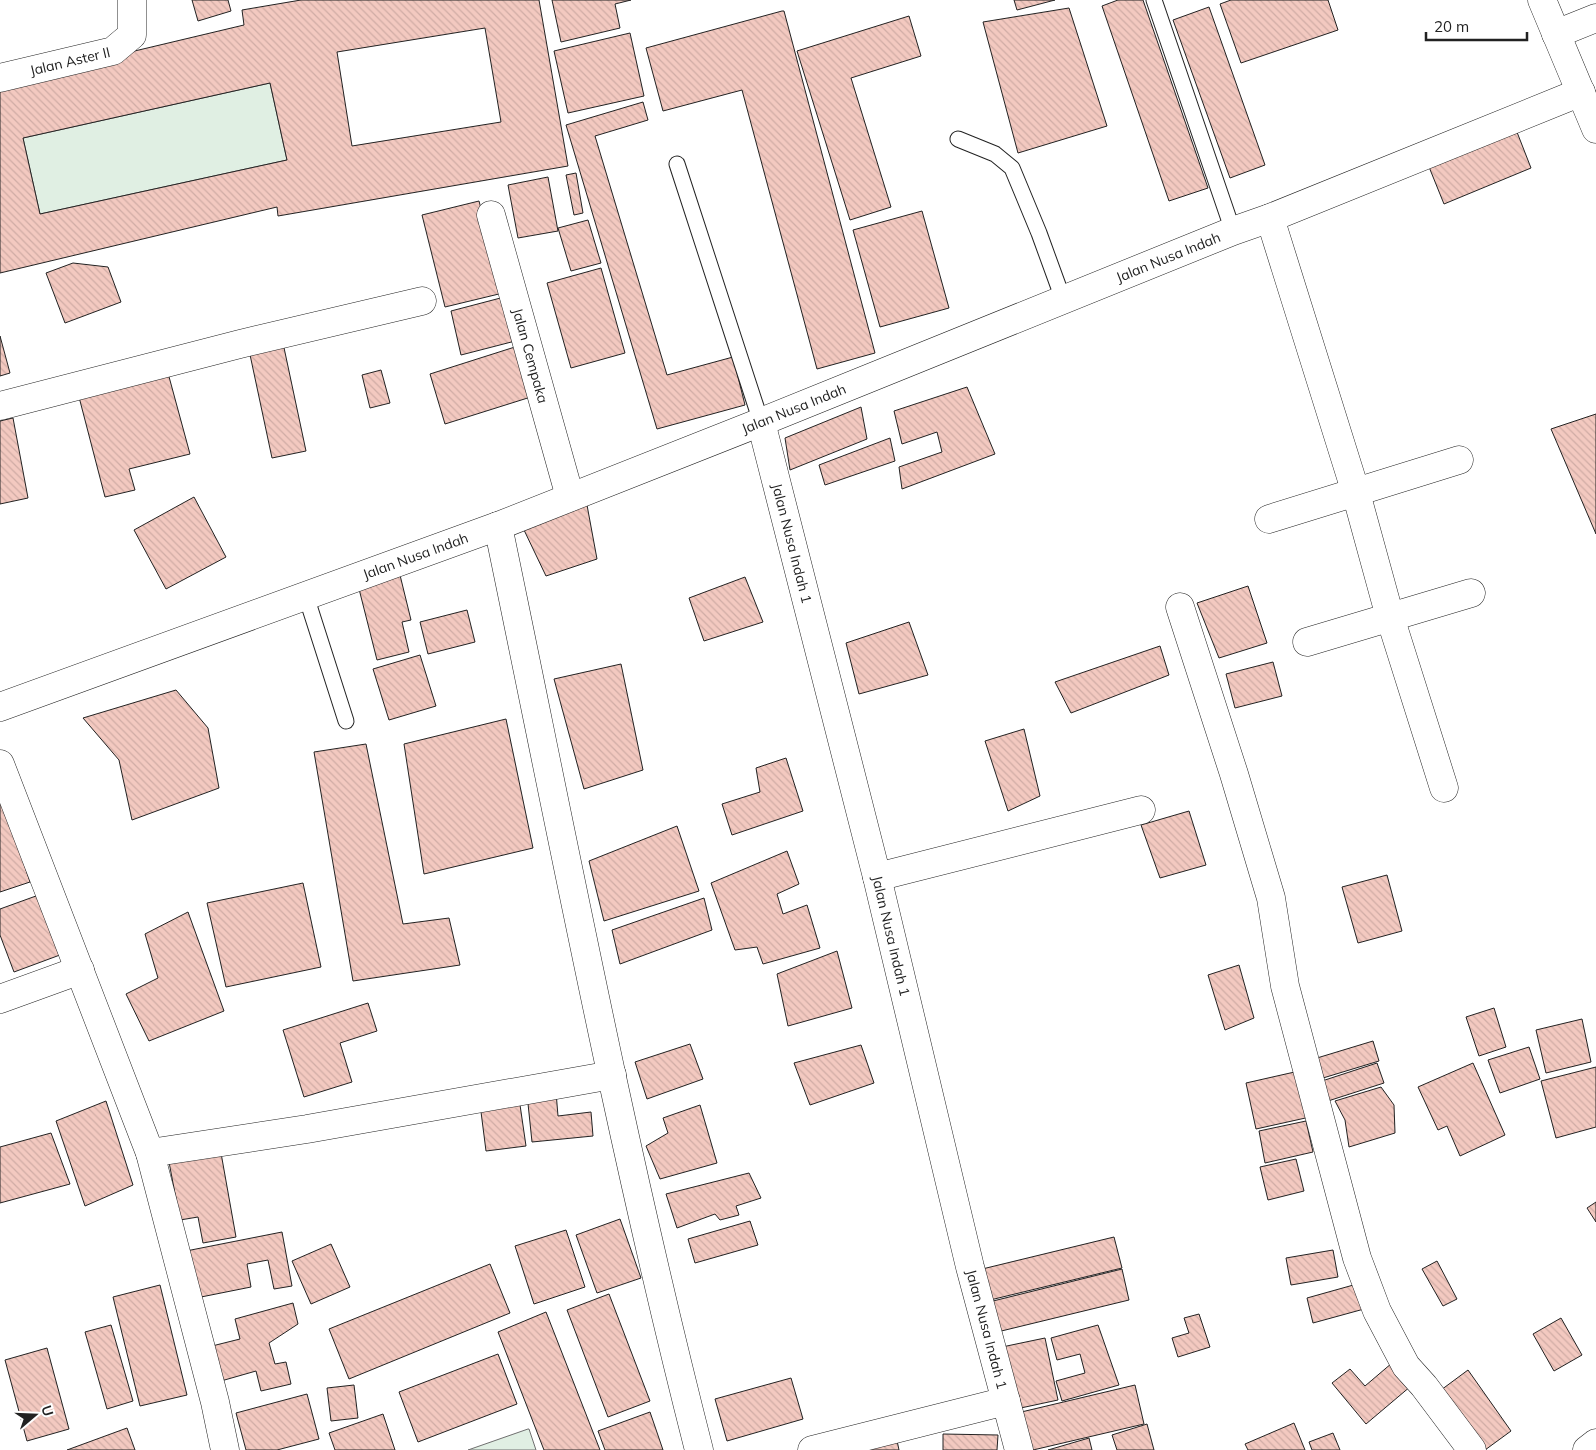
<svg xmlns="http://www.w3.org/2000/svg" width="1596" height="1450" font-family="Mulish,sans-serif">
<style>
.park{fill:#e0efe3;stroke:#6f6f6f}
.building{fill:url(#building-back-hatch);stroke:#222;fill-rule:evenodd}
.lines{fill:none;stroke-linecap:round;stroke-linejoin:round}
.service-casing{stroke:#222;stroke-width:17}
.minor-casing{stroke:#222;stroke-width:29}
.tertiary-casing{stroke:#222;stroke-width:29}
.service{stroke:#fff;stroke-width:15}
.minor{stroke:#fff;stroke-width:28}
.tertiary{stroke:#fff;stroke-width:28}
.labels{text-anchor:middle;stroke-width:4;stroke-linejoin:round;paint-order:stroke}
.street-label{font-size:14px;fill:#222;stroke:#fff}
</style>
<defs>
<pattern id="building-back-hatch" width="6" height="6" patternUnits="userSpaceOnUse" patternTransform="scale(1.25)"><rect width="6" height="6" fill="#f3c9c0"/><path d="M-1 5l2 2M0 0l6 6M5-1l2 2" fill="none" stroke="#d0aca5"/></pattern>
</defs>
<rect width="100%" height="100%" fill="#fff"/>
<g class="park">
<path d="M270,83L287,160L40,214L23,138Z"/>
<path d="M529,1429L536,1450H468L528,1429Z"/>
</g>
<g class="building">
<path d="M192,0H228L231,11L198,21Z"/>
<path d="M301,0H539L568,166L278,216L277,207L0,273V83L244,25L242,10ZM485,28L501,122L352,146L337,52ZM270,83L287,160L40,214L23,138Z"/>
<path d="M552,0H631L615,4L620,28L561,42Z"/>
<path d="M1014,0H1055L1017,10Z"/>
<path d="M1118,0H1143L1208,188L1169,201L1102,6Z"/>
<path d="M1231,0H1328L1338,30L1241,63L1220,4Z"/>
<path d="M1209,7L1265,165L1230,178L1173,20Z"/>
<path d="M1069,8L1107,126L1018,153L983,22Z"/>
<path d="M782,11H784L875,353L817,369L742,90L663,111L646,48Z"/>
<path d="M909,16L921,56L851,78L891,207L850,220L797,51Z"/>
<path d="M630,33L644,96L568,113L554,51Z"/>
<path d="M643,102L648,120L595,136L667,375L733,357L745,405L657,429L566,125Z"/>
<path d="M1515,127L1531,168L1444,204L1427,162Z"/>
<path d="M576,173L583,213L574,215L566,175Z"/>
<path d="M548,177L558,231L518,238L508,185Z"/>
<path d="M479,201L503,293L445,307L422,215Z"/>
<path d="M922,211L949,308L880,327L853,230Z"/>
<path d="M588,220L601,263L571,271L558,228Z"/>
<path d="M73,263L108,267L121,302L65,323L46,273Z"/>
<path d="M601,268L625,353L571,368L547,283Z"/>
<path d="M512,295L523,339L461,355L451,311Z"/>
<path d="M0,336L10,373L0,376Z"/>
<path d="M283,343L306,451L272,458L249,350Z"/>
<path d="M518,346L534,396L445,424L430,374Z"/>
<path d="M381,370L390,403L370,408L362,375Z"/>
<path d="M168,373L190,454L129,469L135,490L105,497L79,397Z"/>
<path d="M967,387L995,454L902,489L899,467L942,452L937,432L902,444L894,411Z"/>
<path d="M861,407L867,439L790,470L785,438Z"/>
<path d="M1596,414V534L1551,429Z"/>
<path d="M13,418L28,498L0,504V421Z"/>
<path d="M890,438L895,461L825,485L819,465Z"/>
<path d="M194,497L226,557L166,589L134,530Z"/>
<path d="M587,505L597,559L546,576L524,530Z"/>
<path d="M399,571L411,620L402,622L409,652L377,660L357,581Z"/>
<path d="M745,577L763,622L704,641L689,598Z"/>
<path d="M1248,586L1267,643L1219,658L1197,603Z"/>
<path d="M467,610L475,642L428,654L420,622Z"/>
<path d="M909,622L928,675L859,694L846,643Z"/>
<path d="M1160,646L1169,675L1071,713L1055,682Z"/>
<path d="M420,655L436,706L389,720L373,669Z"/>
<path d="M1273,662L1282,696L1235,708L1226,674Z"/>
<path d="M621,664L643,770L584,789L554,679Z"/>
<path d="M176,690L208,728L219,788L132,820L119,760L83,718Z"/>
<path d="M506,719L533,848L424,874L404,744Z"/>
<path d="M1024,729L1040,796L1008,811L985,741Z"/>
<path d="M366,744L403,924L449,918L460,965L353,981L314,752Z"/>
<path d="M786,758L803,811L732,835L722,804L760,792L756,768Z"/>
<path d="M0,791L30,882L0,892Z"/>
<path d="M1189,811L1206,865L1160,878L1141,825Z"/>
<path d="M677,826L699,891L604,921L589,861Z"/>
<path d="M787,851L799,884L777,894L783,914L807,905L820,948L763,964L757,947L735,950L711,883Z"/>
<path d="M1387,875L1402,931L1358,943L1342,887Z"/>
<path d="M303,883L321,967L226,987L207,903Z"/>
<path d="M47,892L68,952L14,972L0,935V909Z"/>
<path d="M704,898L712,930L620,964L612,930Z"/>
<path d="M188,912L224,1011L149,1041L126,994L158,978L145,934Z"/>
<path d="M837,951L852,1008L788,1026L777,974Z"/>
<path d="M1239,965L1254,1018L1225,1030L1208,975Z"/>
<path d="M368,1003L377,1031L340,1043L352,1082L304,1097L283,1030Z"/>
<path d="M1494,1008L1506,1047L1479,1056L1466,1017Z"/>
<path d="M1582,1019L1591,1062L1546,1073L1536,1030Z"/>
<path d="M1373,1041L1379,1061L1323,1078L1317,1058Z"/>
<path d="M690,1044L703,1079L647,1099L635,1062Z"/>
<path d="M861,1045L874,1083L810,1105L794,1063Z"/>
<path d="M1529,1047L1540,1079L1500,1093L1488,1060Z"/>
<path d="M1377,1063L1384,1083L1328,1101L1322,1081Z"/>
<path d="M1473,1063L1505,1135L1460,1156L1447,1126L1438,1130L1418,1087Z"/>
<path d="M1596,1067V1127L1556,1138L1541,1081Z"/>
<path d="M1299,1071L1310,1117L1256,1129L1246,1083Z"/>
<path d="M1381,1087L1394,1105L1395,1133L1349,1147L1345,1120L1335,1101Z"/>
<path d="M556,1092L558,1116L591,1112L593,1136L532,1142L527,1094Z"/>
<path d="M519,1098L526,1146L486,1151L480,1104Z"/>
<path d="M106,1101L133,1185L85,1206L56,1121Z"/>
<path d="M700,1105L717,1163L660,1179L646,1146L668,1133L663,1118Z"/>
<path d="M1306,1121L1313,1152L1265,1163L1259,1131Z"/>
<path d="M51,1133L70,1184L0,1203V1147Z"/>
<path d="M221,1153L236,1237L203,1243L198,1217L180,1220L169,1162Z"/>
<path d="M1296,1159L1304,1191L1268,1200L1260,1167Z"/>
<path d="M749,1173L761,1198L736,1206L739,1215L720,1220L715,1214L677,1228L666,1194Z"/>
<path d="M1596,1202V1222L1587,1208Z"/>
<path d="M620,1219L641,1278L597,1293L576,1235Z"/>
<path d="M750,1221L758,1245L695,1263L688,1239Z"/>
<path d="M566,1230L585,1287L534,1304L515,1246Z"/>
<path d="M282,1232L292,1286L274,1289L268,1260L247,1264L251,1287L196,1298L186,1251Z"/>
<path d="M1114,1237L1122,1268L982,1302L974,1271Z"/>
<path d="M331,1244L350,1287L311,1304L292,1261Z"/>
<path d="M1333,1250L1338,1277L1291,1285L1286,1258Z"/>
<path d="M1437,1261L1457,1299L1443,1306L1422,1269Z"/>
<path d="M490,1264L510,1313L349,1379L329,1329Z"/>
<path d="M1122,1269L1129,1300L989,1334L981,1304Z"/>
<path d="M1357,1284L1364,1309L1313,1323L1307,1298Z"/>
<path d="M160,1285L187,1395L140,1406L113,1297Z"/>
<path d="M609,1294L650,1401L608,1417L567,1310Z"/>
<path d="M293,1303L298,1324L269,1343L275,1364L286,1362L291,1384L261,1391L256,1371L221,1381L212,1346L240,1339L235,1319Z"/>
<path d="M546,1312L600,1450H544L498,1332Z"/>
<path d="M1199,1314L1210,1347L1178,1357L1172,1338L1189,1333L1184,1318Z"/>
<path d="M1561,1318L1582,1355L1554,1371L1533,1334Z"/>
<path d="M111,1325L133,1401L107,1409L85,1332Z"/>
<path d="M1098,1325L1119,1385L1062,1401L1056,1381L1085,1373L1080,1354L1057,1360L1051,1338Z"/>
<path d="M1045,1338L1058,1400L1016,1409L1002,1347Z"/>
<path d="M47,1348L69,1429L27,1441L5,1360Z"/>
<path d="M498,1354L517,1404L418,1442L399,1392Z"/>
<path d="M1392,1363L1411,1386L1366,1424L1332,1383L1350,1369L1365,1386Z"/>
<path d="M1468,1370L1511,1431L1485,1450L1441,1390Z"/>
<path d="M791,1378L803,1419L727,1441L715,1399Z"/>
<path d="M354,1385L358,1418L331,1421L327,1388Z"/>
<path d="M1135,1385L1144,1424L1033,1450H1022L1013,1414Z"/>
<path d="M307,1394L319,1439L277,1450H246L236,1413Z"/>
<path d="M650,1412L663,1450H605L598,1431Z"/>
<path d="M383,1414L395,1450H335L329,1433Z"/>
<path d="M1294,1423L1305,1450H1248L1245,1444Z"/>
<path d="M1147,1424L1154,1450H1117L1112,1435Z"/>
<path d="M127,1428L135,1450H67Z"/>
<path d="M895,1431L899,1450H858Z"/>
<path d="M1333,1433L1340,1450H1312L1309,1442Z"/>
<path d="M943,1434L998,1435L997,1450H943Z"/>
<path d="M1089,1438L1092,1450H1048Z"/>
</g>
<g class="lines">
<g class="service-casing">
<g id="service">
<path d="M1154,0L1233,231"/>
<path d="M958,139L995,154L1012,168L1039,233L1063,299"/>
<path d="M677,164L761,422"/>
<path d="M306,596L346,721"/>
</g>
</g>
<g class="minor-casing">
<g id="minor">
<path d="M1556,34L1596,18"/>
<path id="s1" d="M0,78L113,51L132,35V0"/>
<path id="s2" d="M491,215L570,497"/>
<path d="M1270,218L1356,493L1390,617L1444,788"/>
<path d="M0,406L240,344L422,301"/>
<path id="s3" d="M761,422L877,877L970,1267L1019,1450"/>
<path d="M1269,519L1459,460"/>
<path d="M498,526C562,834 621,1145 699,1450"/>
<path d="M1180,607L1234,774L1271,898L1285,986L1357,1258L1377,1311L1406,1366L1424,1386L1472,1450"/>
<path d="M1307,642L1471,593"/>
<path id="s4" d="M0,707L498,526L761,422L1233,231L1270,218L1581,92"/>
<path d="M0,764L150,1153L215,1402L225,1450"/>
<path d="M877,877L1141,810"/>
<path d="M0,999L80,970"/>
<path d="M150,1153L307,1129L612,1075"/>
<path d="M812,1450L1006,1401"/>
</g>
</g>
<g class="tertiary-casing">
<g id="tertiary">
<path d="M1542,0L1596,129"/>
<path d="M1587,1450L1596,1443"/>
</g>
</g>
<use href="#service" class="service"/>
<use href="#minor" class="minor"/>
<use href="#tertiary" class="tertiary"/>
</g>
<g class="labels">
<g class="street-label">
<text dy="5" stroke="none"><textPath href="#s1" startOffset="72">Jalan Aster II</textPath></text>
<text dy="5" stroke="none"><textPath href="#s4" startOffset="1252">Jalan Nusa Indah</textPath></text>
<text dy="5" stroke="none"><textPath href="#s2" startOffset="146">Jalan Cempaka</textPath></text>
<text dy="5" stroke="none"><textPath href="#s4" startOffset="848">Jalan Nusa Indah</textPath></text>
<text dy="5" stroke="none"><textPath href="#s3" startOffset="125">Jalan Nusa Indah 1</textPath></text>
<text dy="5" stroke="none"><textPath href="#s4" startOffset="442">Jalan Nusa Indah</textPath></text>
<text dy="5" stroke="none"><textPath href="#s3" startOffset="530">Jalan Nusa Indah 1</textPath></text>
<text dy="5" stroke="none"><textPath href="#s3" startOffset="935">Jalan Nusa Indah 1</textPath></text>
</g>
</g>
<g transform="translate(35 1415) rotate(71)" stroke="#ffffff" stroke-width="4" paint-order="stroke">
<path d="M0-4L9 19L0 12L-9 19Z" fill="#222222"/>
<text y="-8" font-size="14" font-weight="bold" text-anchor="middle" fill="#222222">U</text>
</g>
<path d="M1426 32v8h101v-8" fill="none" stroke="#222222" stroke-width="2.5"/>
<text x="1434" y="32" font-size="15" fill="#222222" stroke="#ffffff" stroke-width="4" paint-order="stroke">20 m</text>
</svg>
